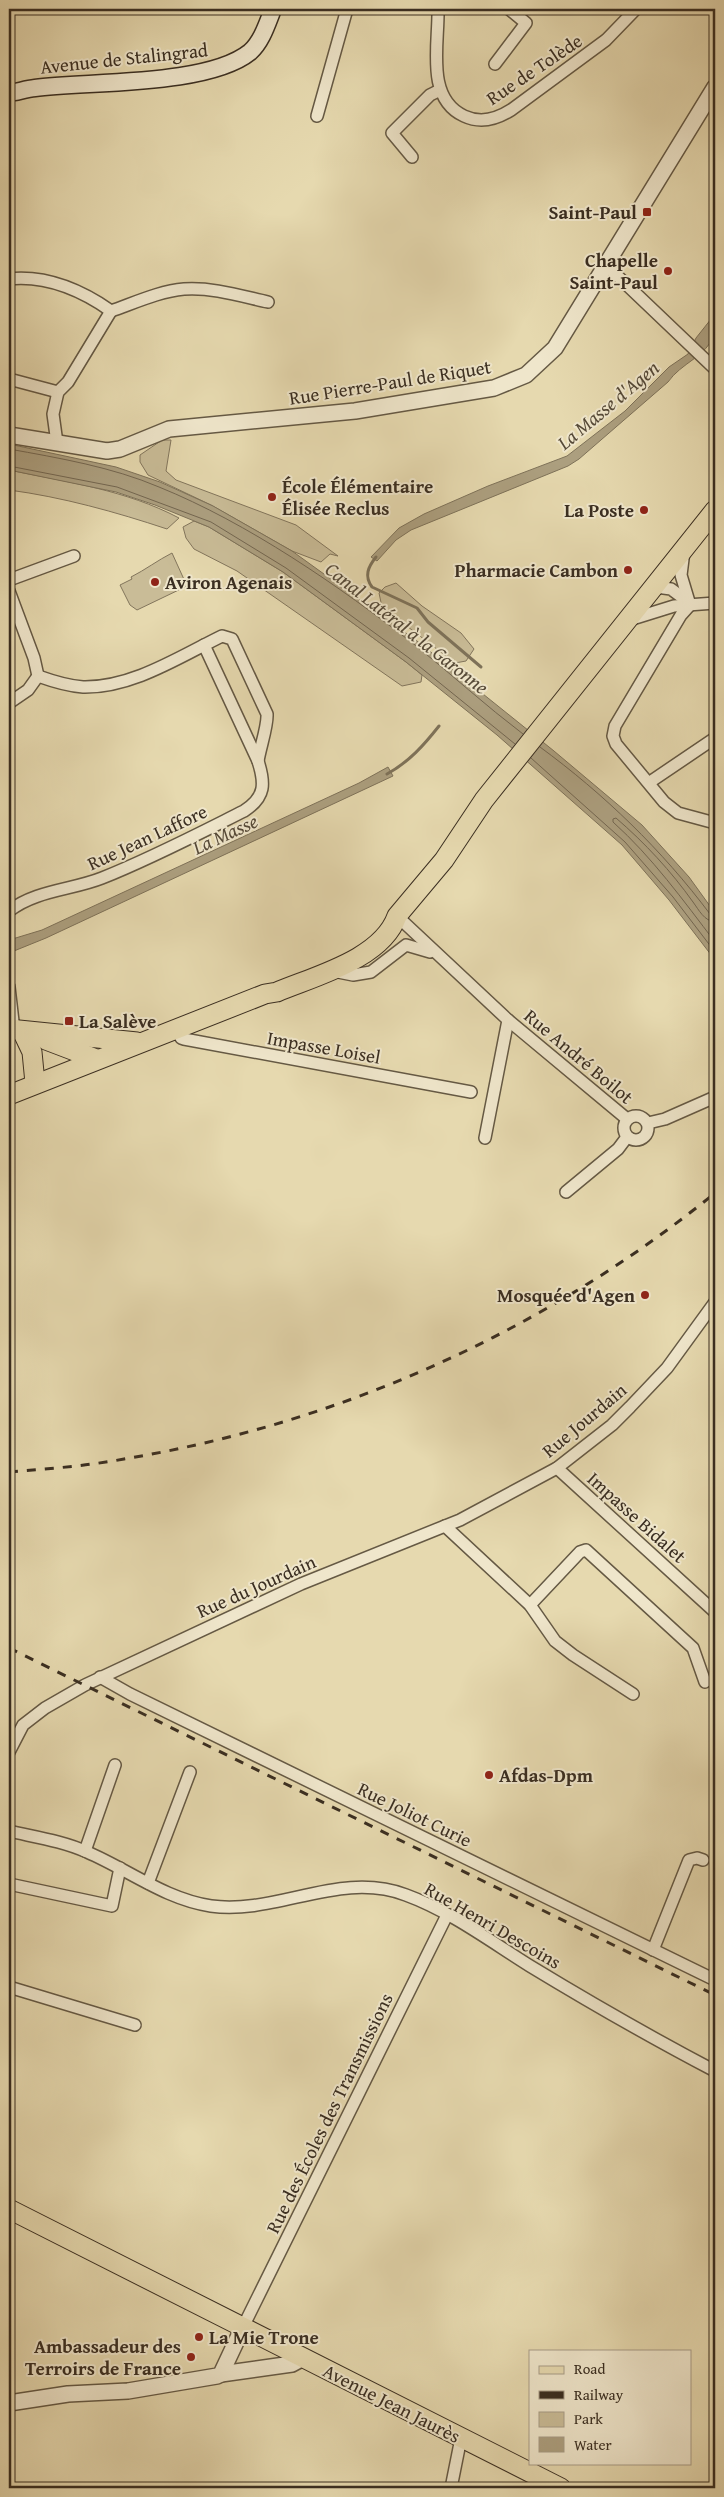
<svg xmlns="http://www.w3.org/2000/svg" width="724" height="2497" font-family="'Gentium Book Plus',serif">
<style>
.green{fill:#c9bc97;stroke:#82755c}
.water{fill:#ac9f7f;stroke:#7e7259}
.lines{fill:none;stroke-linecap:round;stroke-linejoin:round}
.shore{stroke:#736650;stroke-width:1}
.stream{stroke:#7e7259;stroke-width:3}
.minor-casing{stroke:#655944;stroke-width:14}
.tertiary-casing{stroke:#655944;stroke-width:18}
.secondary-casing{stroke:#3a2e21;stroke-width:19}
.primary-casing{stroke:#3a2e21;stroke-width:21}
.minor{stroke:#efe6cb;stroke-width:11}
.tertiary{stroke:#efe6cb;stroke-width:15}
.secondary{stroke:#efe6cb;stroke-width:16}
.primary{stroke:#e6d9af;stroke-width:19}
.rail{stroke:#3a2e21;stroke-width:3;stroke-dasharray:9 9;stroke-linecap:butt}
.poi-dot{fill:#8f2418;stroke:#efe6cb;stroke-width:2}
.labels{text-anchor:middle;stroke-width:4;stroke-linejoin:round;paint-order:stroke}
.street-label{font-size:19px;fill:#3a2e21;stroke:#efe6cb}
.poi-label{font-size:19px;font-weight:bold;fill:#3a2e21;stroke:#efe6cb;text-anchor:end}
.water-label{font-size:20px;font-style:italic;fill:#564a38;stroke:#efe6cb}
</style>
<rect width="100%" height="100%" fill="#e6d9af"/>
<filter id="stains"><feTurbulence type="fractalNoise" baseFrequency=".004" numOctaves="4"/><feColorMatrix values="0 0 0 0 .2 0 0 0 0 .09 0 0 0 0 .02 0 0 0 .5 -.17"/></filter>
<radialGradient id="worn" r=".72"><stop offset=".6" stop-color="#630" stop-opacity="0"/><stop offset="1" stop-color="#630" stop-opacity=".3"/></radialGradient>
<g class="green">
<path d="M162,440H171L166,471L176,480L296,525L338,556L330,554L321,562L292,551L211,505L148,475L140,462V455Z"/>
<path d="M9,470C67,482 126,490 179,518L167,529C116,512 62,497 9,490Z"/>
<path d="M194,521L209,527L283,572L406,662L422,675L421,682L402,686L237,571L194,549L186,538L183,527Z"/>
<path d="M172,553L187,586L137,610L130,605L120,585L132,579L131,577C145,570 158,560 172,553Z"/>
<path d="M396,583L422,606L461,633L474,649L466,661L455,663L382,607L379,593L385,587Z"/>
</g>
<g class="water">
<path d="M715,314C715,319 717,329 715,334C706,357 681,363 668,382L579,459L568,466L411,530L396,540L377,561L371,557L399,528L424,514L488,486L567,456L625,411L669,367L688,354L696,338Z"/>
<path d="M9,444L116,467L160,482L213,506L292,551L417,641L554,751L642,825L689,877L715,913V960L669,900L622,845L497,735L406,662L283,572L209,527L155,505L116,492L9,470Z"/>
<path d="M388,767L393,776L46,938L9,953V940L42,930L359,783Z"/>
</g>
<g class="lines">
<g class="shore">
<path d="M9,449C59,458 112,467 159,487C248,523 339,586 415,645C451,674 486,706 523,734"/>
<path d="M9,466L117,487L211,522L286,568L409,658L515,744"/>
<path d="M540,747C604,794 662,850 710,914L715,915"/>
<path d="M531,758L625,842L673,897L715,952"/>
<path d="M715,922C704,921 699,910 693,902C671,871 645,843 616,818L613,819V822C652,857 683,900 715,942"/>
</g>
<g class="stream">
<path d="M376,557C368,567 364,576 372,587L417,608L428,622L481,667"/>
<path d="M387,774C409,762 424,745 439,726"/>
</g>
<g class="minor-casing">
<g id="minor">
<path d="M438,9C439,44 425,98 464,116C481,124 497,119 511,110L606,40L636,9"/>
<path d="M495,64L526,23L509,9"/>
<path d="M317,116L347,9"/>
<path d="M412,157L392,133L430,95L440,90"/>
<path d="M607,266L715,369"/>
<path d="M9,279C47,275 81,290 111,311L68,382L58,392L53,414L57,443"/>
<path d="M111,311C134,303 160,291 184,289C212,287 241,296 268,302"/>
<path d="M9,379L58,392"/>
<path d="M684,551L681,575L690,605"/>
<path d="M9,580L74,556"/>
<path d="M656,587L671,589L690,603"/>
<path d="M9,591L34,658L38,676"/>
<path d="M690,605L681,615L615,726L613,736L616,744L664,802L678,813L715,823"/>
<path d="M629,620L674,606L715,603"/>
<path d="M38,676C52,681 67,686 83,687C132,688 179,657 222,636L232,639L267,714C268,725 260,748 258,761"/>
<path d="M9,703L28,690L38,676"/>
<path d="M650,782L715,738"/>
<path d="M9,911C36,890 72,890 102,878C150,859 198,834 244,811C266,797 265,783 258,761L204,645"/>
<path d="M397,916L508,1020L485,1138"/>
<path d="M333,971L353,975L371,972L406,945L430,952"/>
<path d="M9,987L14,1030"/>
<path d="M508,1020L627,1119"/>
<path d="M177,1029L181,1038L184,1039L471,1092"/>
<circle cx="636" cy="1128" r="12"/>
<path d="M648,1123L665,1119L715,1097"/>
<path d="M566,1192L618,1149L627,1137"/>
<path d="M557,1468L715,1612"/>
<path d="M445,1526L530,1605L555,1641L573,1655L633,1694"/>
<path d="M530,1605L580,1552L586,1550L693,1648L705,1682"/>
<path d="M100,1677L130,1694L715,1980"/>
<path d="M9,1752L23,1725L45,1708L85,1685L301,1584L460,1520L557,1468L612,1425L630,1407L667,1368L715,1302"/>
<path d="M9,1831C35,1837 63,1841 87,1852C129,1870 165,1899 211,1906C277,1915 340,1870 406,1895C450,1911 490,1941 530,1966C591,2003 652,2038 715,2071"/>
<path d="M85,1851L115,1765"/>
<path d="M148,1883L190,1772"/>
<path d="M9,1884L112,1906L120,1868"/>
<path d="M653,1950L689,1860L697,1858L703,1860"/>
<path d="M9,1987L135,2025"/>
<path d="M243,2327L447,1915"/>
<path d="M451,2488L461,2438"/>
</g>
</g>
<g class="tertiary-casing">
<g id="tertiary">
<path d="M9,435L107,451L120,449L169,429L355,411L494,388L526,375L555,348L715,87"/>
<path d="M221,2374L292,2364L303,2358"/>
<path d="M9,2403L68,2394L128,2391L217,2376L221,2374L243,2327"/>
</g>
</g>
<g class="secondary-casing">
<path id="secondary" d="M9,93C17,92 26,89 35,88C90,81 208,86 250,52C262,41 267,24 273,9"/>
</g>
<g class="primary-casing">
<g id="primary">
<path d="M9,1029L137,1042"/>
<path d="M22,1031L32,1052L35,1083"/>
<path d="M46,1040L96,1059"/>
<path d="M9,1095L265,994L277,992C315,976 382,959 397,916L444,860L484,800L715,510"/>
<path d="M9,2209L561,2488"/>
</g>
</g>
<use href="#minor" class="minor"/>
<use href="#tertiary" class="tertiary"/>
<use href="#secondary" class="secondary"/>
<use href="#primary" class="primary"/>
<g class="rail">
<path d="M9,1472C47,1469 86,1466 124,1459C341,1423 545,1331 715,1193"/>
<path d="M9,1648L715,1995"/>
</g>
</g>
<g class="poi-dot">
<rect x="642" y="207" width="10" height="10" rx="2.5"/>
<circle cx="668" cy="271" r="5"/>
<circle cx="272" cy="497" r="5"/>
<circle cx="644" cy="510" r="5"/>
<circle cx="628" cy="570" r="5"/>
<circle cx="155" cy="582" r="5"/>
<rect x="64" y="1016" width="10" height="10" rx="2.5"/>
<circle cx="645" cy="1295" r="5"/>
<circle cx="489" cy="1775" r="5"/>
<circle cx="199" cy="2337" r="5"/>
<circle cx="191" cy="2357" r="5"/>
</g>
<g class="labels">
<g class="street-label">
<text transform="translate(124 58) rotate(-6)" y="7">Avenue de Stalingrad</text>
<text transform="translate(534 69) rotate(-34)" y="7">Rue de Tolède</text>
<text transform="translate(390 382) rotate(-9)" y="7">Rue Pierre-Paul de Riquet</text>
<text transform="translate(147 837) rotate(-25)" y="7">Rue Jean Laffore</text>
<text transform="translate(324 1047) rotate(10)" y="7">Impasse Loisel</text>
<text transform="translate(579 1056) rotate(40)" y="7">Rue André Boilot</text>
<text transform="translate(584 1420) rotate(-40)" y="7">Rue Jourdain</text>
<text transform="translate(637 1517) rotate(42)" y="7">Impasse Bidalet</text>
<text transform="translate(256 1586) rotate(-24)" y="7">Rue du Jourdain</text>
<text transform="translate(415 1814) rotate(26)" y="7">Rue Joliot Curie</text>
<text transform="translate(493 1925) rotate(30)" y="7">Rue Henri Descoins</text>
<text transform="translate(329 2113) rotate(-64)" y="7">Rue des Écoles des Transmissions</text>
<text transform="translate(392 2403) rotate(27)" y="7">Avenue Jean Jaurès</text>
</g>
<g class="poi-label">
<text x="637" y="219">Saint-Paul</text>
<text x="658" y="267">Chapelle<tspan x="658" dy="22">Saint-Paul</tspan></text>
<text x="282" y="493" text-anchor="start">École Élémentaire<tspan x="282" dy="22">Élisée Reclus</tspan></text>
<text x="634" y="517">La Poste</text>
<text x="618" y="577">Pharmacie Cambon</text>
<text x="165" y="589" text-anchor="start">Aviron Agenais</text>
<text x="79" y="1028" text-anchor="start">La Salève</text>
<text x="635" y="1302">Mosquée d'Agen</text>
<text x="499" y="1782" text-anchor="start">Afdas-Dpm</text>
<text x="209" y="2344" text-anchor="start">La Mie Trone</text>
<text x="181" y="2353">Ambassadeur des<tspan x="181" dy="22">Terroirs de France</tspan></text>
</g>
<g class="water-label">
<text transform="translate(608 405) rotate(-40)" y="7">La Masse d'Agen</text>
<text transform="translate(407 628) rotate(38)" y="7">Canal Latéral à la Garonne</text>
<text transform="translate(225 834) rotate(-25)" y="7">La Masse</text>
</g>
</g>
<rect width="724" height="2497" fill="none" stroke="#e6d9af" stroke-width="30"/>
<rect x="10" y="10" width="704" height="2477" fill="none" stroke="#3a2e21" stroke-width="2.5"/>
<rect x="15" y="15" width="694" height="2467" fill="none" stroke="#3a2e21"/>
<rect x="529" y="2350" width="162" height="115" fill="#efe6cb" stroke="#a79c87"/>
<rect x="539" y="2366" width="25" height="8" fill="#e6d9af" stroke="#a79c87"/>
<text x="574" y="2374" font-size="15" fill="#3a2e21">Road</text>
<rect x="539" y="2391" width="25" height="8" fill="#3a2e21" stroke="#a79c87"/>
<text x="574" y="2400" font-size="15" fill="#3a2e21">Railway</text>
<rect x="539" y="2412" width="25" height="15" fill="#c9bc97" stroke="#a79c87"/>
<text x="574" y="2424" font-size="15" fill="#3a2e21">Park</text>
<rect x="539" y="2437" width="25" height="15" fill="#ac9f7f" stroke="#a79c87"/>
<text x="574" y="2450" font-size="15" fill="#3a2e21">Water</text>
<rect width="100%" height="100%" filter="url(#stains)"/>
<rect width="100%" height="100%" fill="url(#worn)"/>
</svg>
